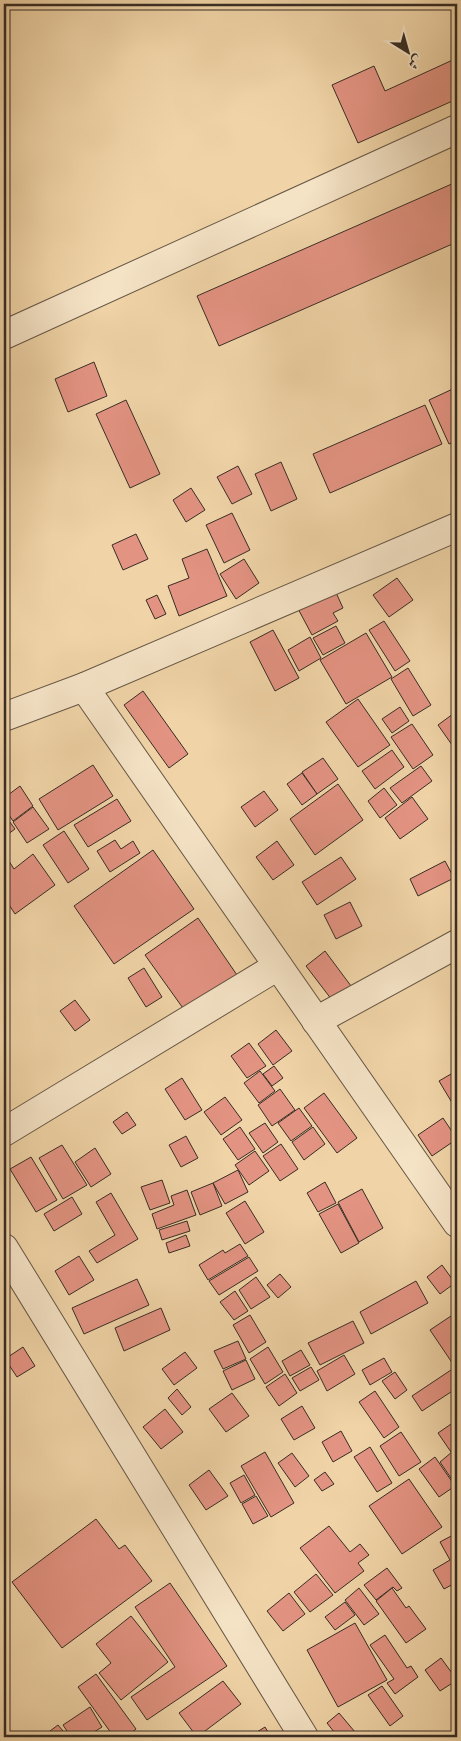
<svg xmlns="http://www.w3.org/2000/svg" width="461" height="1741" font-family="'EB Garamond',Amiri,serif">
<style>
.building{fill:#e39382;stroke:#382d24}
.lines{fill:none;stroke-linecap:round;stroke-linejoin:round}
.street-casing{stroke:#665745;stroke-width:30}
.street{stroke:#f5e3c6;stroke-width:28}
</style>
<rect width="100%" height="100%" fill="#f0d4a7"/>
<filter id="stains"><feTurbulence type="fractalNoise" baseFrequency=".004" numOctaves="4"/><feColorMatrix values="0 0 0 0 .2 0 0 0 0 .09 0 0 0 0 .02 0 0 0 .5 -.17"/></filter>
<radialGradient id="worn" r=".72"><stop offset=".6" stop-color="#630" stop-opacity="0"/><stop offset="1" stop-color="#630" stop-opacity=".3"/></radialGradient>
<g class="building">
<path d="M457,58V99L358,143L332,85L374,66L385,91Z"/>
<path d="M454,183L457,190V242L219,346L197,296Z"/>
<path d="M94,362L107,396L68,412L55,379Z"/>
<path d="M457,387V441L449,444L429,400Z"/>
<path d="M126,400L160,474L130,488L96,414Z"/>
<path d="M425,405L442,444L330,493L313,454Z"/>
<path d="M281,462L297,499L271,511L255,474Z"/>
<path d="M238,466L252,494L232,504L217,477Z"/>
<path d="M191,488L205,510L186,522L173,500Z"/>
<path d="M232,513L250,550L224,563L206,525Z"/>
<path d="M136,534L148,559L123,570L112,545Z"/>
<path d="M207,549L227,596L179,616L168,586L189,578L182,559Z"/>
<path d="M244,559L259,583L236,599L220,574Z"/>
<path d="M397,578L413,600L389,617L373,595Z"/>
<path d="M333,586L343,608L333,613L338,621L312,635L296,605Z"/>
<path d="M157,595L166,614L155,619L146,600Z"/>
<path d="M384,621L410,661L395,671L369,630Z"/>
<path d="M336,626L345,643L323,655L313,638Z"/>
<path d="M273,630L299,678L275,691L250,642Z"/>
<path d="M366,633L392,677L346,704L320,660Z"/>
<path d="M310,637L321,658L299,671L288,650Z"/>
<path d="M408,668L431,705L413,716L391,679Z"/>
<path d="M143,691L188,754L169,768L124,705Z"/>
<path d="M358,699L390,745L358,767L326,722Z"/>
<path d="M400,707L409,721L392,733L382,719Z"/>
<path d="M457,711V752L438,725Z"/>
<path d="M412,724L433,755L413,769L391,737Z"/>
<path d="M392,750L404,767L375,789L362,771Z"/>
<path d="M323,758L338,779L317,794L302,772Z"/>
<path d="M93,765L113,796L58,830L39,799Z"/>
<path d="M421,766L432,781L402,803L390,788Z"/>
<path d="M302,773L317,794L302,805L287,784Z"/>
<path d="M338,784L363,820L315,855L290,819Z"/>
<path d="M20,786L33,806L13,821L4,808V798Z"/>
<path d="M384,788L397,805L380,818L368,801Z"/>
<path d="M264,791L278,810L255,827L241,807Z"/>
<path d="M412,797L428,819L400,839L385,818Z"/>
<path d="M117,799L131,821L88,847L74,825Z"/>
<path d="M33,807L49,829L27,843L13,822Z"/>
<path d="M4,814L15,829L4,837Z"/>
<path d="M64,831L89,869L68,883L43,845Z"/>
<path d="M115,840L121,849L133,841L140,853L110,872L97,851Z"/>
<path d="M277,841L294,865L273,880L256,857Z"/>
<path d="M153,850L194,909L114,964L74,906Z"/>
<path d="M33,854L55,885L15,914L4,897V860L7,858L14,869Z"/>
<path d="M341,857L356,879L317,905L302,882Z"/>
<path d="M445,861L454,878L418,896L410,879Z"/>
<path d="M350,902L362,926L336,939L324,915Z"/>
<path d="M198,918L237,975L185,1011L145,955Z"/>
<path d="M325,951L354,990L335,1004L306,966Z"/>
<path d="M144,968L162,997L146,1007L128,978Z"/>
<path d="M75,1000L90,1020L75,1031L60,1011Z"/>
<path d="M276,1030L292,1051L273,1065L258,1044Z"/>
<path d="M249,1043L266,1066L247,1078L231,1056Z"/>
<path d="M4,1048L9,1057L4,1060Z"/>
<path d="M274,1066L283,1078L272,1086L263,1074Z"/>
<path d="M260,1071L275,1091L259,1103L244,1083Z"/>
<path d="M451,1074L457,1084V1111L439,1081Z"/>
<path d="M182,1078L202,1110L185,1120L165,1089Z"/>
<path d="M280,1089L295,1110L272,1126L258,1105Z"/>
<path d="M324,1093L357,1138L337,1153L304,1108Z"/>
<path d="M225,1097L242,1120L221,1135L204,1112Z"/>
<path d="M299,1108L312,1126L291,1141L278,1123Z"/>
<path d="M127,1112L136,1125L122,1134L113,1122Z"/>
<path d="M443,1118L457,1139L432,1156L418,1135Z"/>
<path d="M265,1123L278,1142L263,1153L249,1133Z"/>
<path d="M240,1127L255,1149L238,1160L223,1139Z"/>
<path d="M313,1127L325,1144L304,1160L292,1142Z"/>
<path d="M186,1136L198,1158L181,1167L169,1145Z"/>
<path d="M281,1144L298,1169L280,1181L263,1156Z"/>
<path d="M62,1145L87,1185L63,1199L39,1158Z"/>
<path d="M95,1148L111,1174L91,1187L75,1162Z"/>
<path d="M255,1151L269,1171L249,1185L235,1165Z"/>
<path d="M31,1157L57,1200L36,1212L10,1169Z"/>
<path d="M238,1170L248,1192L225,1204L213,1183Z"/>
<path d="M162,1180L170,1203L150,1210L141,1187Z"/>
<path d="M325,1182L336,1203L318,1212L307,1193Z"/>
<path d="M213,1183L222,1206L200,1215L191,1192Z"/>
<path d="M362,1189L383,1228L359,1242L338,1202Z"/>
<path d="M187,1190L196,1215L157,1229L152,1214L174,1205L171,1196Z"/>
<path d="M111,1193L138,1239L97,1263L89,1251L115,1235L96,1202Z"/>
<path d="M72,1197L82,1214L54,1231L44,1214Z"/>
<path d="M245,1201L264,1232L245,1244L226,1213Z"/>
<path d="M338,1204L359,1243L341,1253L319,1214Z"/>
<path d="M187,1221L190,1231L162,1240L159,1230Z"/>
<path d="M186,1235L190,1246L169,1253L166,1243Z"/>
<path d="M240,1244L248,1256L208,1280L199,1265L223,1250L225,1253Z"/>
<path d="M79,1256L94,1280L69,1295L55,1271Z"/>
<path d="M249,1257L258,1271L219,1295L209,1281Z"/>
<path d="M442,1265L455,1283L440,1294L427,1277Z"/>
<path d="M280,1274L291,1287L278,1298L267,1285Z"/>
<path d="M256,1277L270,1297L251,1309L239,1290Z"/>
<path d="M137,1279L149,1305L84,1334L72,1308Z"/>
<path d="M416,1281L428,1303L371,1334L360,1312Z"/>
<path d="M235,1291L248,1311L234,1320L220,1302Z"/>
<path d="M161,1308L170,1330L124,1351L115,1328Z"/>
<path d="M457,1312V1370L430,1330Z"/>
<path d="M250,1315L266,1342L249,1353L233,1325Z"/>
<path d="M353,1321L364,1343L320,1365L308,1343Z"/>
<path d="M238,1341L246,1359L223,1369L214,1351Z"/>
<path d="M23,1347L35,1366L17,1377L5,1359Z"/>
<path d="M268,1347L283,1372L265,1384L250,1359Z"/>
<path d="M301,1350L310,1365L290,1376L282,1361Z"/>
<path d="M185,1352L197,1368L174,1385L162,1369Z"/>
<path d="M344,1355L355,1374L327,1391L317,1371Z"/>
<path d="M384,1358L392,1372L370,1385L362,1370Z"/>
<path d="M246,1360L255,1379L232,1390L223,1371Z"/>
<path d="M311,1367L319,1380L300,1391L292,1378Z"/>
<path d="M454,1368L457,1374V1388L422,1411L412,1396Z"/>
<path d="M395,1372L407,1390L395,1399L382,1381Z"/>
<path d="M285,1374L297,1393L279,1406L266,1387Z"/>
<path d="M177,1389L191,1407L182,1415L168,1398Z"/>
<path d="M375,1391L399,1427L384,1438L359,1402Z"/>
<path d="M232,1393L249,1416L226,1432L209,1409Z"/>
<path d="M302,1406L315,1428L294,1440L281,1419Z"/>
<path d="M165,1409L183,1432L161,1449L143,1427Z"/>
<path d="M457,1420V1448L451,1452L438,1433Z"/>
<path d="M341,1431L352,1451L333,1462L322,1442Z"/>
<path d="M401,1432L421,1462L399,1476L380,1446Z"/>
<path d="M370,1447L392,1483L377,1492L354,1457Z"/>
<path d="M265,1452L294,1503L271,1517L241,1466Z"/>
<path d="M452,1452L457,1459V1478L453,1481L440,1462Z"/>
<path d="M292,1453L309,1476L295,1487L278,1463Z"/>
<path d="M435,1457L455,1486L439,1497L419,1469Z"/>
<path d="M209,1470L228,1496L206,1510L189,1485Z"/>
<path d="M325,1472L334,1484L322,1491L314,1480Z"/>
<path d="M244,1475L255,1495L241,1503L230,1483Z"/>
<path d="M409,1479L442,1527L402,1554L369,1506Z"/>
<path d="M256,1496L268,1516L253,1524L242,1504Z"/>
<path d="M96,1519L119,1549L125,1545L152,1581L62,1648L12,1582Z"/>
<path d="M329,1526L350,1552L360,1544L369,1555L358,1563L364,1571L335,1593L300,1548Z"/>
<path d="M453,1535L457,1542V1582L444,1589L433,1570L450,1560L440,1542Z"/>
<path d="M387,1568L402,1588L397,1591L393,1587L376,1600L364,1585Z"/>
<path d="M316,1574L333,1595L310,1612L294,1592Z"/>
<path d="M170,1583L227,1666L147,1720L131,1697L175,1667L135,1607Z"/>
<path d="M359,1588L379,1614L364,1625L345,1600Z"/>
<path d="M392,1588L406,1608L409,1606L426,1629L406,1643L376,1601Z"/>
<path d="M289,1593L305,1614L283,1631L267,1611Z"/>
<path d="M345,1602L355,1615L335,1630L325,1617Z"/>
<path d="M131,1616L168,1662L121,1700L99,1673L111,1663L96,1644Z"/>
<path d="M355,1623L387,1680L338,1707L307,1650Z"/>
<path d="M385,1635L407,1668L411,1666L418,1677L395,1694L387,1683L394,1679L370,1645Z"/>
<path d="M441,1658L457,1680L440,1691L425,1670Z"/>
<path d="M96,1674L136,1729L126,1737H114L78,1687Z"/>
<path d="M223,1681L241,1704L197,1737L179,1713Z"/>
<path d="M382,1686L403,1716L390,1726L368,1695Z"/>
<path d="M90,1707L102,1727L86,1737H71L63,1725Z"/>
<path d="M339,1713L355,1732L348,1737H338L327,1723Z"/>
<path d="M58,1725L68,1737H42Z"/>
<path d="M265,1727L271,1737H249Z"/>
<path d="M369,1731L373,1737H359Z"/>
</g>
<g class="lines">
<g class="street-casing">
<g id="street">
<path d="M4,335L457,129"/>
<path d="M84,687L457,1223"/>
<path d="M4,717L84,687L457,527"/>
<path d="M316,1021L457,944"/>
<path d="M4,1132L278,966"/>
<path d="M4,1248L304,1737"/>
</g>
</g>
<use href="#street" class="street"/>
</g>
<rect width="461" height="1741" fill="none" stroke="#f0d4a7" stroke-width="20"/>
<rect x="5" y="5" width="451" height="1731" fill="none" stroke="#382d24" stroke-width="2.5"/>
<rect x="10" y="10" width="441" height="1721" fill="none" stroke="#382d24"/>
<g transform="translate(408 52) rotate(143)" stroke="#f5e3c6" stroke-width="4" paint-order="stroke">
<path d="M0-4L9 19L0 12L-9 19Z" fill="#382d24"/>
<text y="-8" font-size="14" font-weight="bold" text-anchor="middle" fill="#382d24">ش</text>
</g>
<rect width="100%" height="100%" filter="url(#stains)"/>
<rect width="100%" height="100%" fill="url(#worn)"/>
</svg>
